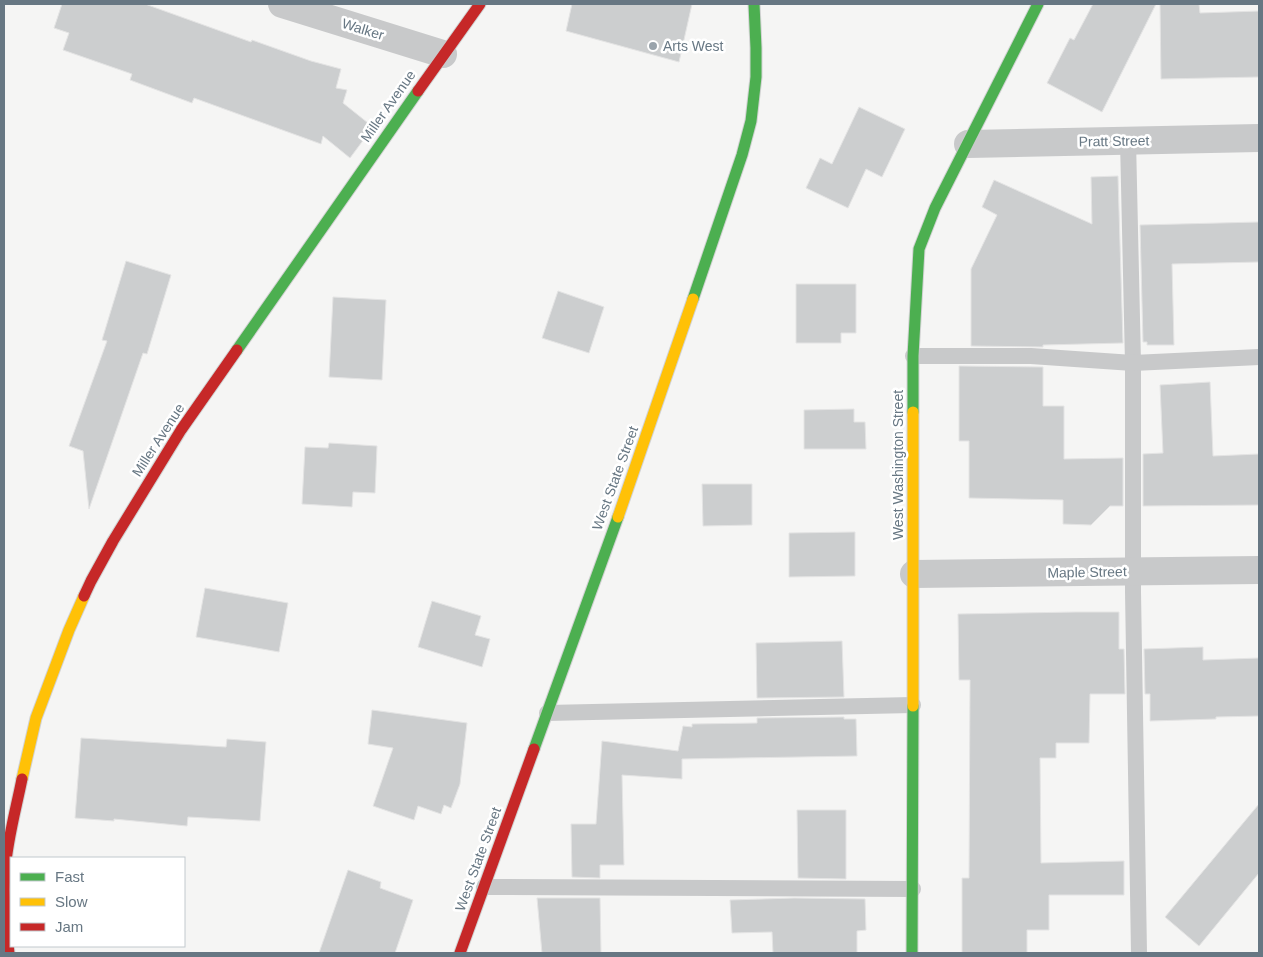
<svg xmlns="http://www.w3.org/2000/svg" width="1263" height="957" font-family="Helvetica,sans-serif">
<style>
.building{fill:#cccecf;stroke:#e4e4e4}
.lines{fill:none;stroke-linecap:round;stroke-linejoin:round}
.fast-casing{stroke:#d1d2d2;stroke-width:13}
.slow-casing{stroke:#d1d2d2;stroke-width:13}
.jam-casing{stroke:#d1d2d2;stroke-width:13}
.lane{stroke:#c8c9ca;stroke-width:16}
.street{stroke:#c8c9ca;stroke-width:28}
.fast{stroke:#4caf50;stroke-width:11}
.slow{stroke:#ffc107;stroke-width:11}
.jam{stroke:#c62828;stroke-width:11}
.poi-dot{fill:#99a3ab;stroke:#fff;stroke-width:2}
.labels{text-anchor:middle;stroke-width:5;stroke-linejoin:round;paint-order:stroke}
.street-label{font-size:14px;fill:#677783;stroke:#fff}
.poi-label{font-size:14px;fill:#677783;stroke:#fff;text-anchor:start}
</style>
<rect width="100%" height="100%" fill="#f5f5f4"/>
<g class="building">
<path d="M62,4H145L251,42L252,40L311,61L341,69L336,88L347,90L343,103L373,127L350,158L323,136L321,144L194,98L192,103L130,80L132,74L63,50L69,33L54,28Z"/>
<path d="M572,4H692L679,62L566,31Z"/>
<path d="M1093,4H1156L1102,112L1047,83L1070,38L1074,40Z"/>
<path d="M1160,4H1199L1200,13L1259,11V77L1161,79Z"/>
<path d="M859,107L905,129L882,177L866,169L848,208L806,188L820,158L832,164Z"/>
<path d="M1118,176L1123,343L1043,345V347L971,346V269L997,215L982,207L994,180L1092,224L1091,177Z"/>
<path d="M1259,222V262L1172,264L1174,345H1147V342H1143L1140,225Z"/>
<path d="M126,261L171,275L147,354L143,353L89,509L83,451L69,446L107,341L102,340Z"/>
<path d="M796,284H856V333H841V343H796Z"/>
<path d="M558,291L604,307L589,353L542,338Z"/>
<path d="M333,297L386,300L382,380L329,377Z"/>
<path d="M959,366L1043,367V406H1064V459L1123,458V506H1110L1091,525L1063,524V500L969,498V441H959Z"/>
<path d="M1210,382L1213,456L1259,454V505L1143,506V454L1163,453L1160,385Z"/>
<path d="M854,409V422H865L866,449H804V410Z"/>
<path d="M329,443L377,446L375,493L353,492L352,507L302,504L305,447L328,448Z"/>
<path d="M702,484H752V525L703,526Z"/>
<path d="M855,532V576L789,577V533Z"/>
<path d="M205,588L288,603L279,652L196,637Z"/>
<path d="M432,601L481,616L475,635L490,639L482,667L418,647Z"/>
<path d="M1076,612H1119V649H1124L1125,694H1090L1089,743H1056V758H1040L1041,863L1124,861V895H1049V930H1027V953H962V878H969L970,680H959L958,614Z"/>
<path d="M842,641L844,697L757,698L756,643Z"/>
<path d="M1203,647V660L1259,658V716L1216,717V719L1150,721V694H1145L1144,649Z"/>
<path d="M372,710L467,723L460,784L451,808L444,805L441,814L418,806L414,820L373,806L393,748L368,744Z"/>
<path d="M844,717V719H856L857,756L682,759V779L622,775L624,865H600V878L572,877L571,824H596L602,741L678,751L683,726L692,727V724L757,723V718Z"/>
<path d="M81,738L226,747L227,739L266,742L260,821L188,817L187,826L114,819V821L75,818Z"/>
<path d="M1259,804V873L1199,946L1165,917Z"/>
<path d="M797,810H846V879L798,878Z"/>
<path d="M348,870L381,882L380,888L413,900L395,953H319Z"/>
<path d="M537,898H600L601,953H542Z"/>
<path d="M794,898L865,899L866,930L857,931V953H773L772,932L732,933L730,900Z"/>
</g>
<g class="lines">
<g class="fast-casing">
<g id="fast">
<path d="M693,299L742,155L751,121L756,77V48L754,4"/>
<path d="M237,350L418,91"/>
<path d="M913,412V356L919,249L935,208L1038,4"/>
<path d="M534,749L618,517"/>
<path d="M912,953L913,706"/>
</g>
</g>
<g class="slow-casing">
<g id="slow">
<path d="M913,412V706"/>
<path d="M618,517L693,299"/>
<path d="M22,779L36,718L69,630L84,596"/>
</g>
</g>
<g class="jam-casing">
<g id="jam">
<path d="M418,91L480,4"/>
<path d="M84,596L91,581L113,541L181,430L237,350"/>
<path d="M9,953C6,926 3,899 5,871C7,841 16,809 22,779"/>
<path d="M460,953L534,749"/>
</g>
</g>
<g class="lane">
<path d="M1128,140L1133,363V592L1139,953"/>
<path d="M913,356H1031L1133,363L1259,357"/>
<path d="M547,713L913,705"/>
<path d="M484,887L913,889"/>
</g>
<g class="street">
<path d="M282,4L443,54"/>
<path d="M968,144L1259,138"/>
<path d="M914,574L1259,570"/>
</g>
<use href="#fast" class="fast"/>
<use href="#slow" class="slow"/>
<use href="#jam" class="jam"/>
</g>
<circle class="poi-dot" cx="653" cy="46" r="5"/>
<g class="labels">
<g class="street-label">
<text transform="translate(363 29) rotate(17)" y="5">Walker</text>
<text transform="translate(388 106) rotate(-55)" y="5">Miller Avenue</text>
<text transform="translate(1114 141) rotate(-1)" y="5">Pratt Street</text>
<text transform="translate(158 440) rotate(-57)" y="5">Miller Avenue</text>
<text transform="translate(898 465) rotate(-90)" y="5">West Washington Street</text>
<text transform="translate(615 478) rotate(-70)" y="5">West State Street</text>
<text transform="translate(1087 572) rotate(-1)" y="5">Maple Street</text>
<text transform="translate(478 859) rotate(-70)" y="5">West State Street</text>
</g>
<g class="poi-label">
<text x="663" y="51">Arts West</text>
</g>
</g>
<rect width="1263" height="957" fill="none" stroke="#677783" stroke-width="10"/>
<rect x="10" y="857" width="175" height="90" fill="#ffffff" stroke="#c2c9cd"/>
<rect x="20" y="873" width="25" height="8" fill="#4caf50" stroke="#c2c9cd"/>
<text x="55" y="882" font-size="15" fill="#677783">Fast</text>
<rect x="20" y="898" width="25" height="8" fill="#ffc107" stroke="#c2c9cd"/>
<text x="55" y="907" font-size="15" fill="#677783">Slow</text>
<rect x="20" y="923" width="25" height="8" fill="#c62828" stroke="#c2c9cd"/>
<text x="55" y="932" font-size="15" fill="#677783">Jam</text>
</svg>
